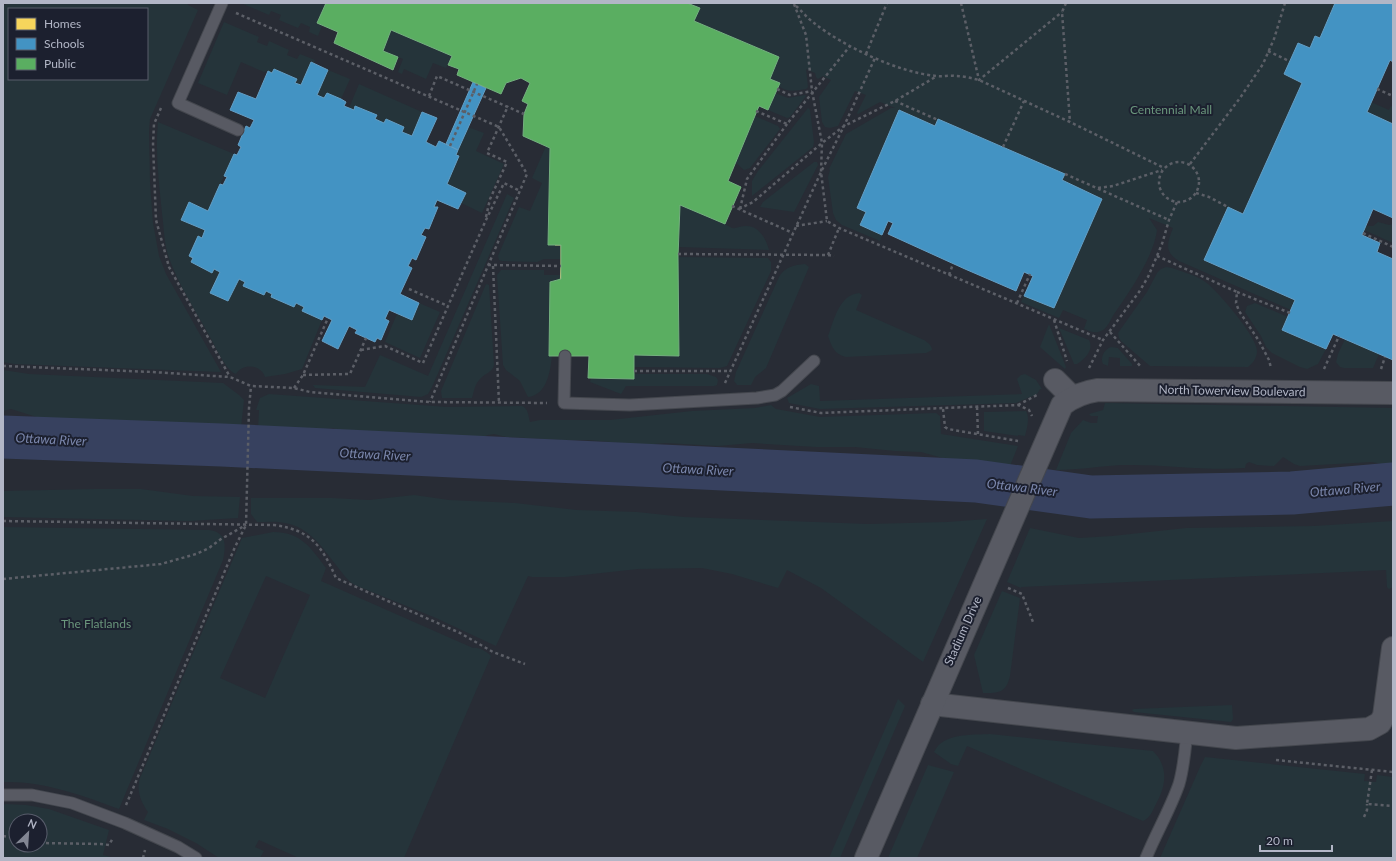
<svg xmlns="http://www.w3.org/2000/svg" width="1396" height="861" font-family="Lato,sans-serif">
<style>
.green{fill:#25343a;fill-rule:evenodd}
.homes{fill:#f6d55c;stroke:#e2cc7c}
.schools{fill:#4393c3;stroke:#649ec4}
.public{fill:#5aae61;stroke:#74b07f}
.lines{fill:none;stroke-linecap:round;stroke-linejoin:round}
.river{stroke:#37415f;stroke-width:43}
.service-casing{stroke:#44474e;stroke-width:13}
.minor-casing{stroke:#44474e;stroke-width:24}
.path{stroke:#5c5f67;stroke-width:2.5;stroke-dasharray:3 3;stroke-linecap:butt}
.service{stroke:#585a63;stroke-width:11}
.minor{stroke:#585a63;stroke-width:22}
.labels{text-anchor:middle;stroke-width:4;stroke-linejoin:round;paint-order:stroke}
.park-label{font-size:12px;fill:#6a967c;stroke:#1c202f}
.street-label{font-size:12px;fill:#b2b6c6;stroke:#1c202f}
.water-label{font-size:13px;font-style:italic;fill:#7b87ad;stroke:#1c202f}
</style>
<rect width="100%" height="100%" fill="#282c35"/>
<g class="green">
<path d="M9,3H187L188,5L198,10L150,119L149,131L150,182L153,223L159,256L166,274L221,372L15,364L3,362V6ZM9,9H147V79H9Z"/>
<path d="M241,3H326L317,23L322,26L318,36L309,32L310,27L301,23L298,28L279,20L281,15L271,11L269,15Z"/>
<path d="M687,3H1335L1320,38L1315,36L1310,48L1298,43L1284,74L1302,83L1243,214L1228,207L1204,260L1295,300L1291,310L1179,261C1164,252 1167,243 1173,228L1149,218L1157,230C1154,256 1129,293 1114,314C1111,319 1107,329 1101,331C1095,334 1090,331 1084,329L1087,320L1063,310L1059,318L1021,302L1024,296L1054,308L1102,199L1062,180L1064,174L939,119L935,126L899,110L857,208L866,212L860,225L882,235L880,241L842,225L836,220L833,213L828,177L830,170L829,169L846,134L891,108H895L880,102L858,114L857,113L866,95L855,91L838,126L830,128L825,127L822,122L819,97L831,80L823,76L818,79L816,77L815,73L806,69L808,87L806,89C788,92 784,92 770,79L779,57L694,21L699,8Z"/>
<path d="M224,22L259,37L257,42L267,46L269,41L289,50L287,55L297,59L300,54L315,60L314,64L311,63L301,85L295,83L297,79L274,69L272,73L268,71L264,72L241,62L227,95L198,83Z"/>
<path d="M391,30L452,56L446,68L433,63L426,79L404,69L402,74L398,72L403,59L383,51Z"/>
<path d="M328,70L350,79L341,99L327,93L324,98L317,95Z"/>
<path d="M359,84L422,112L412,136L402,132L404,127L386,119L384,123L375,119L377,116L355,107L354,110L349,108Z"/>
<path d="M775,93L788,98L805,95L806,96L790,117L787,118L768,110Z"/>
<path d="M1371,102L1389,110L1391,106L1393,107V124L1367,112Z"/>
<path d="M808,108L810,110L814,142L813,147L752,196V181L758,171Z"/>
<path d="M755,116L778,126L780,129L750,168L744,170L735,162Z"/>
<path d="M158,122L234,154L208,211L189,202L181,219L205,230L191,262L212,272L214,269L220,272L210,292L228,301L239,279L245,282L243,285L266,291L272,294L271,297L294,307L296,303L304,307L302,311L322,320L302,369L285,374L265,377C261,364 242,363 236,374C226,371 215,346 210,337C196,311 179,286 169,258C164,244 164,228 162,213C159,183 155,153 158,122Z"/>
<path d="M468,127L484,133L476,151L504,164L482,213L461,203L466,193L447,184L456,155Z"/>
<path d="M546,146L550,148L548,245H561V259H544L537,262L502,261L499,260L498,256L519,207L530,211L542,183L532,178Z"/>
<path d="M814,162H817L818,165L794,212L760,207L763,202Z"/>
<path d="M507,194L514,198L432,387L428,394L421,397L315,388L313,385L365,387L380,355L428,376Z"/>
<path d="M680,205L725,224C726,225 728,226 730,227C733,229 736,228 739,227C756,222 765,235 769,250L679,247Z"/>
<path d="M1378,222L1389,225L1393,224V243L1364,230L1366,226H1373Z"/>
<path d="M678,257L768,258L771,262V271L727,366L720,368L634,367V355L679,356Z"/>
<path d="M805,264L809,267L766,368L755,377L751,385H737L734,381L736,372L779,277C785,267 793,265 805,264Z"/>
<path d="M1166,267L1172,268C1183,272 1199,276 1208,284C1220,294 1257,337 1257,351C1257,358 1253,363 1248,367L1150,366L1121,341L1119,338L1118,333L1147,292L1157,273L1161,269Z"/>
<path d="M501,270H544V275H561V279L550,282L549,356H552C550,372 547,395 528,397L520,381L506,370L503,365L497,275Z"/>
<path d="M486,284L489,285L494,365C492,373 485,373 480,379C475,384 474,391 472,398H442L441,391Z"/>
<path d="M859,293L862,295L856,310L924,340C928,343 932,345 932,350L926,353L846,357C834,354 832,347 828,336C834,320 839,295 859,293Z"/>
<path d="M419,303L440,312L420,358L385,342L397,314L412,320Z"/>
<path d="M1255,303L1288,317L1282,330L1326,349L1318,364L1307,369L1300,367L1272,353L1266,347L1261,336L1245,312L1247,306Z"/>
<path d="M1049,324L1066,367L1065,369L1040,347Z"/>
<path d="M1059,328L1089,340C1094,350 1085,359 1077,364H1074Z"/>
<path d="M1345,339L1379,354L1373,368H1344L1340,367L1336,362L1338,354Z"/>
<path d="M1111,347L1118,348L1132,364V366H1120V358L1109,357L1108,366L1103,364C1100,358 1104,349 1111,347Z"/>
<path d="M3,370L29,374L223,383L239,395L244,400L241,428L210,424L186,427L174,430L168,434L134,432L128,425L40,418L11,409L3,411Z"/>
<path d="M634,374H707L716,377L718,380L717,385L714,386H626L621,394L590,382L591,379H633Z"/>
<path d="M1025,374L1036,380L1042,389H1040L1037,394L1016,403L820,409L789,403L787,398L811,384L819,386L820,401L1022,394L1017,379L1021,375Z"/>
<path d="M269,394L447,407L522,406C529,409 528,416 530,422L540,420H610L692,411L755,408L771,405L776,409L820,417L936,413L940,416L941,434L1018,446L1010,466L950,460L921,452L895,451L855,447H816L752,443L718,446L666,443L642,445L588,440H561L506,437L494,434L488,435L483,437L472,439L402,437L346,432L333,428L309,431L266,428L258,430L259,410H256L260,398Z"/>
<path d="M1105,403L1393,408V464H1381L1372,462L1300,466L1294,464L1283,457L1274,466L1257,465L1249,462L1246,464L1245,468C1205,471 1164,464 1123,465C1100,466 1078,470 1056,470L1071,433L1083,420L1091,423H1097L1098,416H1091L1089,414L1103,410Z"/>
<path d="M1026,411C1030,418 1027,428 1025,436L1018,435V436L984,431V412Z"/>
<path d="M94,489H141L193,496L240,497L238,518L189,521L3,517V491Z"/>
<path d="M414,495L449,500L515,503L577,510L637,512L684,517L868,524L947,522L987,519L923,662L821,588L787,570L778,588L732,574L702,568L638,569L565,577H532L528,576L496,646L436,618L355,585C346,580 342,572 336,565C322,547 309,527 285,523C276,521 266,522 257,522L251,514V498H332L369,500Z"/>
<path d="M1393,521V587L1389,589L1387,587L1386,570L1021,587V588L1007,582L1030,528L1079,538L1112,536L1186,528L1314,526Z"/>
<path d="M3,527L209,530C227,532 226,546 223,560L119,809C81,795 44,781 3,782Z"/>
<path d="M273,532C301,532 311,548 326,568L321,581L473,648C479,647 487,652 491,656L404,858H299L259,840L255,847L264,851L260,858H219L196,843L168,829L144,820L148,812C141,802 136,791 140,778L242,538ZM266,576L310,595L265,698L220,678Z"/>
<path d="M1002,591L1020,598L1010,676C1006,693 999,693 983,693L974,655Z"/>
<path d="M898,699L905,706L840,858H829Z"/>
<path d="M1232,705L1233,719L1231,722L1134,712L1132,710L1134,709Z"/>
<path d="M990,734L1153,751C1169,767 1166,786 1156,804C1153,810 1150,818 1143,821L967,746L958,766L951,764L934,752C943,733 971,735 990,734Z"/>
<path d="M1205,757L1365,774L1364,781L1376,782L1377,775L1393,777V858H1160L1200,767Z"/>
<path d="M928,765L954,772L917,858H888Z"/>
<path d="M6,804L26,805L49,809L109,830L103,855L115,858H3V805ZM16,821H40V845H16Z"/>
</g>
<path class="homes" d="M554,224H591L590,233L584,244L581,254L580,267V280L587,300H572L554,307V289L560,288L561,266V245H555Z"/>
<g class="schools">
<path d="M1335,3H1393V62L1390,60L1367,112L1393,124V218L1373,209L1362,235L1380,243L1377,252L1393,259V360L1333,334L1326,349L1282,330L1295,300L1204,260L1228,207L1243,214L1302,83L1284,74L1298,43L1310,48L1315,36L1320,38Z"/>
<path d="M311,62L328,70L317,95L324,98L327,93L341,99L346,102L344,106L354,110L355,106L377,115L375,119L384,123L386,119L404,127L402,132L412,136L422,112L437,118L426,142L436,147L439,141L458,150L456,155L459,156L447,184L466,193L458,209L437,200L434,207H438L429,229L425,228L421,235L426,237L416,260L412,258L408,266L412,268L400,294L419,303L412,320L389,310L385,319L389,321L381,340L377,338L375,342L366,338L355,333L357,330L349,326L338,349L322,341L332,320L324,316L322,320L302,311L304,307L296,303L294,307L271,297L272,294L266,291L264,295L243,286L245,282L239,279L228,301L210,293L220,272L214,269L212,273L191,262L193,258L189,256L198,236L202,238L205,230L181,220L189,202L208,211L220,184L223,185L227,177L224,176L234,154L237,155L241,147L238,145L246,126L250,128L254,120L230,110L238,92L256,99L268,71L272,73L274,69L297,79L295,83L301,85Z"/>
<path d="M473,82L486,88L458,150L446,144Z"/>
<path d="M899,110L935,126L938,119L1065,174L1062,180L1102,199L1054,308L1024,296L1033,276L1024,272L1016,291L965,269L888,234L893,223L888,221L882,235L860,225L866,212L857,208Z"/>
</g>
<path class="public" d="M326,3H687L700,8L694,21L779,57L770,79L780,83L768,110L759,106L728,181L741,187L725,224L680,205L678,257L679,356L634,355V379L588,378L589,356H549L550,282L561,279V245H548L550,148L523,136L524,114L528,104L522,101L530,83L521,78L506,83L501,94L457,75L459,69L448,65L452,56L391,30L383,51L398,57L393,70L334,43L338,32L317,23Z"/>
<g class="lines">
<path class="river" d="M3,437L222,445L976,481L1091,497L1292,493L1393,484"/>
<g class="service-casing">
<g id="service">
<path d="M222,3L178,103L238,130"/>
<path d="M565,356L564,403L630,405L757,398L775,395L782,391L814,361"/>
<path d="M3,795H32L72,803L125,823L178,847L196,858"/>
<path d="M1146,858C1156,833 1170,810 1179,784C1184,767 1185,750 1187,732"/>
</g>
</g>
<g class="minor-casing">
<g id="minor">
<path d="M1055,380L1072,397"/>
<path d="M932,704L1236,738L1369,729L1380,723L1384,716L1393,648"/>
<path d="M866,858L1062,405C1073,396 1084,392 1098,390L1393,393"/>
</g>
</g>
<g class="path">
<path d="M961,3L979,80L1062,12"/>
<path d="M1066,3L1062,12L1070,122"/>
<path d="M794,4L806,35L812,91L822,143L821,172L827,221L839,228L1103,340"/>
<path d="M796,6C802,11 807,18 814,23C843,46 899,73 937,76C943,77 949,75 955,76C963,76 971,78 979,80L1070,122L1164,168"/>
<path d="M236,13L499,127L527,174L430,402"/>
<path d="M1268,51L1289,61"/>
<path d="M866,54L887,3"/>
<path d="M777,89L790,95L812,91"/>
<path d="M1377,89L1393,96"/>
<path d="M429,96L437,76L524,114"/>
<path d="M895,101L938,120"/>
<path d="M161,108L154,124L153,144L156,220L169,267L230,377"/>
<path d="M756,111L787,124L850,46"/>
<path d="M450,146L477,84"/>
<path d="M1003,147L1024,101"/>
<circle cx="1179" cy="182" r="20"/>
<path d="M1190,164L1240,98L1263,64L1274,39L1285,3"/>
<path d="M1065,174L1169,220"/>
<path d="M1098,188L1113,186L1162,170"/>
<path d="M1196,193L1209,197L1228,207"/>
<path d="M732,206L793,233"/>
<path d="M739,209L753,202L822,143L844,126L895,101L937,76"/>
<path d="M740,209L747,179L787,124"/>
<path d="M486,217L490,199L507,162L487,153L508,106"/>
<path d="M796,226L827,221"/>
<path d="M1363,233L1393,247"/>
<path d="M678,254L828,255L839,228"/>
<path d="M828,255L834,256"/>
<path d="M1157,256L1237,292L1236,303L1239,311L1259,341L1269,360L1271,368"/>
<path d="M488,265L561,266"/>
<path d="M493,266L499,403"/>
<path d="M949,275L953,264"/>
<path d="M409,289L448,306"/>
<path d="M1237,292L1290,313"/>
<path d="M1017,303L1030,274"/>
<path d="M1054,320L1067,361"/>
<path d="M1110,332L1141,367"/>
<path d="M361,350L385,346L423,363L485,222L504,183L520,191"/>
<path d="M3,366L153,372L230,377L251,386L294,388L310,392L430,402L547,403"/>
<path d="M1089,368L1103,340L1139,292L1148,277L1162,244L1169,220L1177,202"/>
<path d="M1324,369L1339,336"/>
<path d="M1381,369L1385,357"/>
<path d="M634,371H730"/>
<path d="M303,375L350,374L366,338"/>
<path d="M725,383L821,172L844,126L875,58"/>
<path d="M294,388L303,375L328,318"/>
<path d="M1018,405L1037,395"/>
<path d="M790,407L821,413L1018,405L1029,410L1032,416"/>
<path d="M977,407L978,434"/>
<path d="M943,409L945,427L948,429L1018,441"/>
<path d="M3,521L274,525C311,530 322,546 336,578L460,633L493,652L525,664"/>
<path d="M3,579L161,564L196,554L209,548L221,539L246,525"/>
<path d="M1008,588L1022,594L1033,622"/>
<path d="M1276,760L1393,772"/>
<path d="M1372,770L1367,804L1393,806"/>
<path d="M126,805L235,547L246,525L249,408L251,386"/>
<path d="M1364,817L1367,810V804"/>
<path d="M3,836L16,838"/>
<path d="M40,843L101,844L109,845L113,838"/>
<path d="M143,858L145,850"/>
</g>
<use href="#service" class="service"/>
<use href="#minor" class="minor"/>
</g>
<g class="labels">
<g class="park-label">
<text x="1171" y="114">Centennial Mall</text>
<text x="96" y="628">The Flatlands</text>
</g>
<g class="street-label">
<text transform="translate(1232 391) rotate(1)" y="4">North Towerview Boulevard</text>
<text transform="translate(963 631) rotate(-66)" y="4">Stadium Drive</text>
</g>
<g class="water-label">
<text transform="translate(51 439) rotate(3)" y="5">Ottawa River</text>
<text transform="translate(375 454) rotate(3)" y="5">Ottawa River</text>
<text transform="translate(698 469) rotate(3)" y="5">Ottawa River</text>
<text transform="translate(1022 487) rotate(7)" y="5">Ottawa River</text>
<text transform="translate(1345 489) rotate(-5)" y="5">Ottawa River</text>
</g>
</g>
<rect width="1396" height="861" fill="none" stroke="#b2b6c6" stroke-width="8"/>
<rect x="8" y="8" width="140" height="72" fill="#1c202f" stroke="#585c6b"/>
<rect x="16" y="18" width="20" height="12" fill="#f6d55c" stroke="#585c6b"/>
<text x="44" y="28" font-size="12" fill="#b2b6c6">Homes</text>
<rect x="16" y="38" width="20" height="12" fill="#4393c3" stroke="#585c6b"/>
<text x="44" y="48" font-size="12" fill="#b2b6c6">Schools</text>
<rect x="16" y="58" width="20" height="12" fill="#5aae61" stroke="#585c6b"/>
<text x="44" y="68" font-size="12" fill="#b2b6c6">Public</text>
<g transform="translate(28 833) rotate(25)"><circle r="19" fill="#1c202f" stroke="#585c6b"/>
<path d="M0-3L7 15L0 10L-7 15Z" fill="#828693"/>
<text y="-6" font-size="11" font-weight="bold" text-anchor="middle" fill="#b2b6c6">N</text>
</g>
<path d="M1260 845v6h72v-6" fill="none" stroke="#b2b6c6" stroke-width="2"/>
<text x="1266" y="845" font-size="12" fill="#b2b6c6" stroke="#1c202f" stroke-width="3" paint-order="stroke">20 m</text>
</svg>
